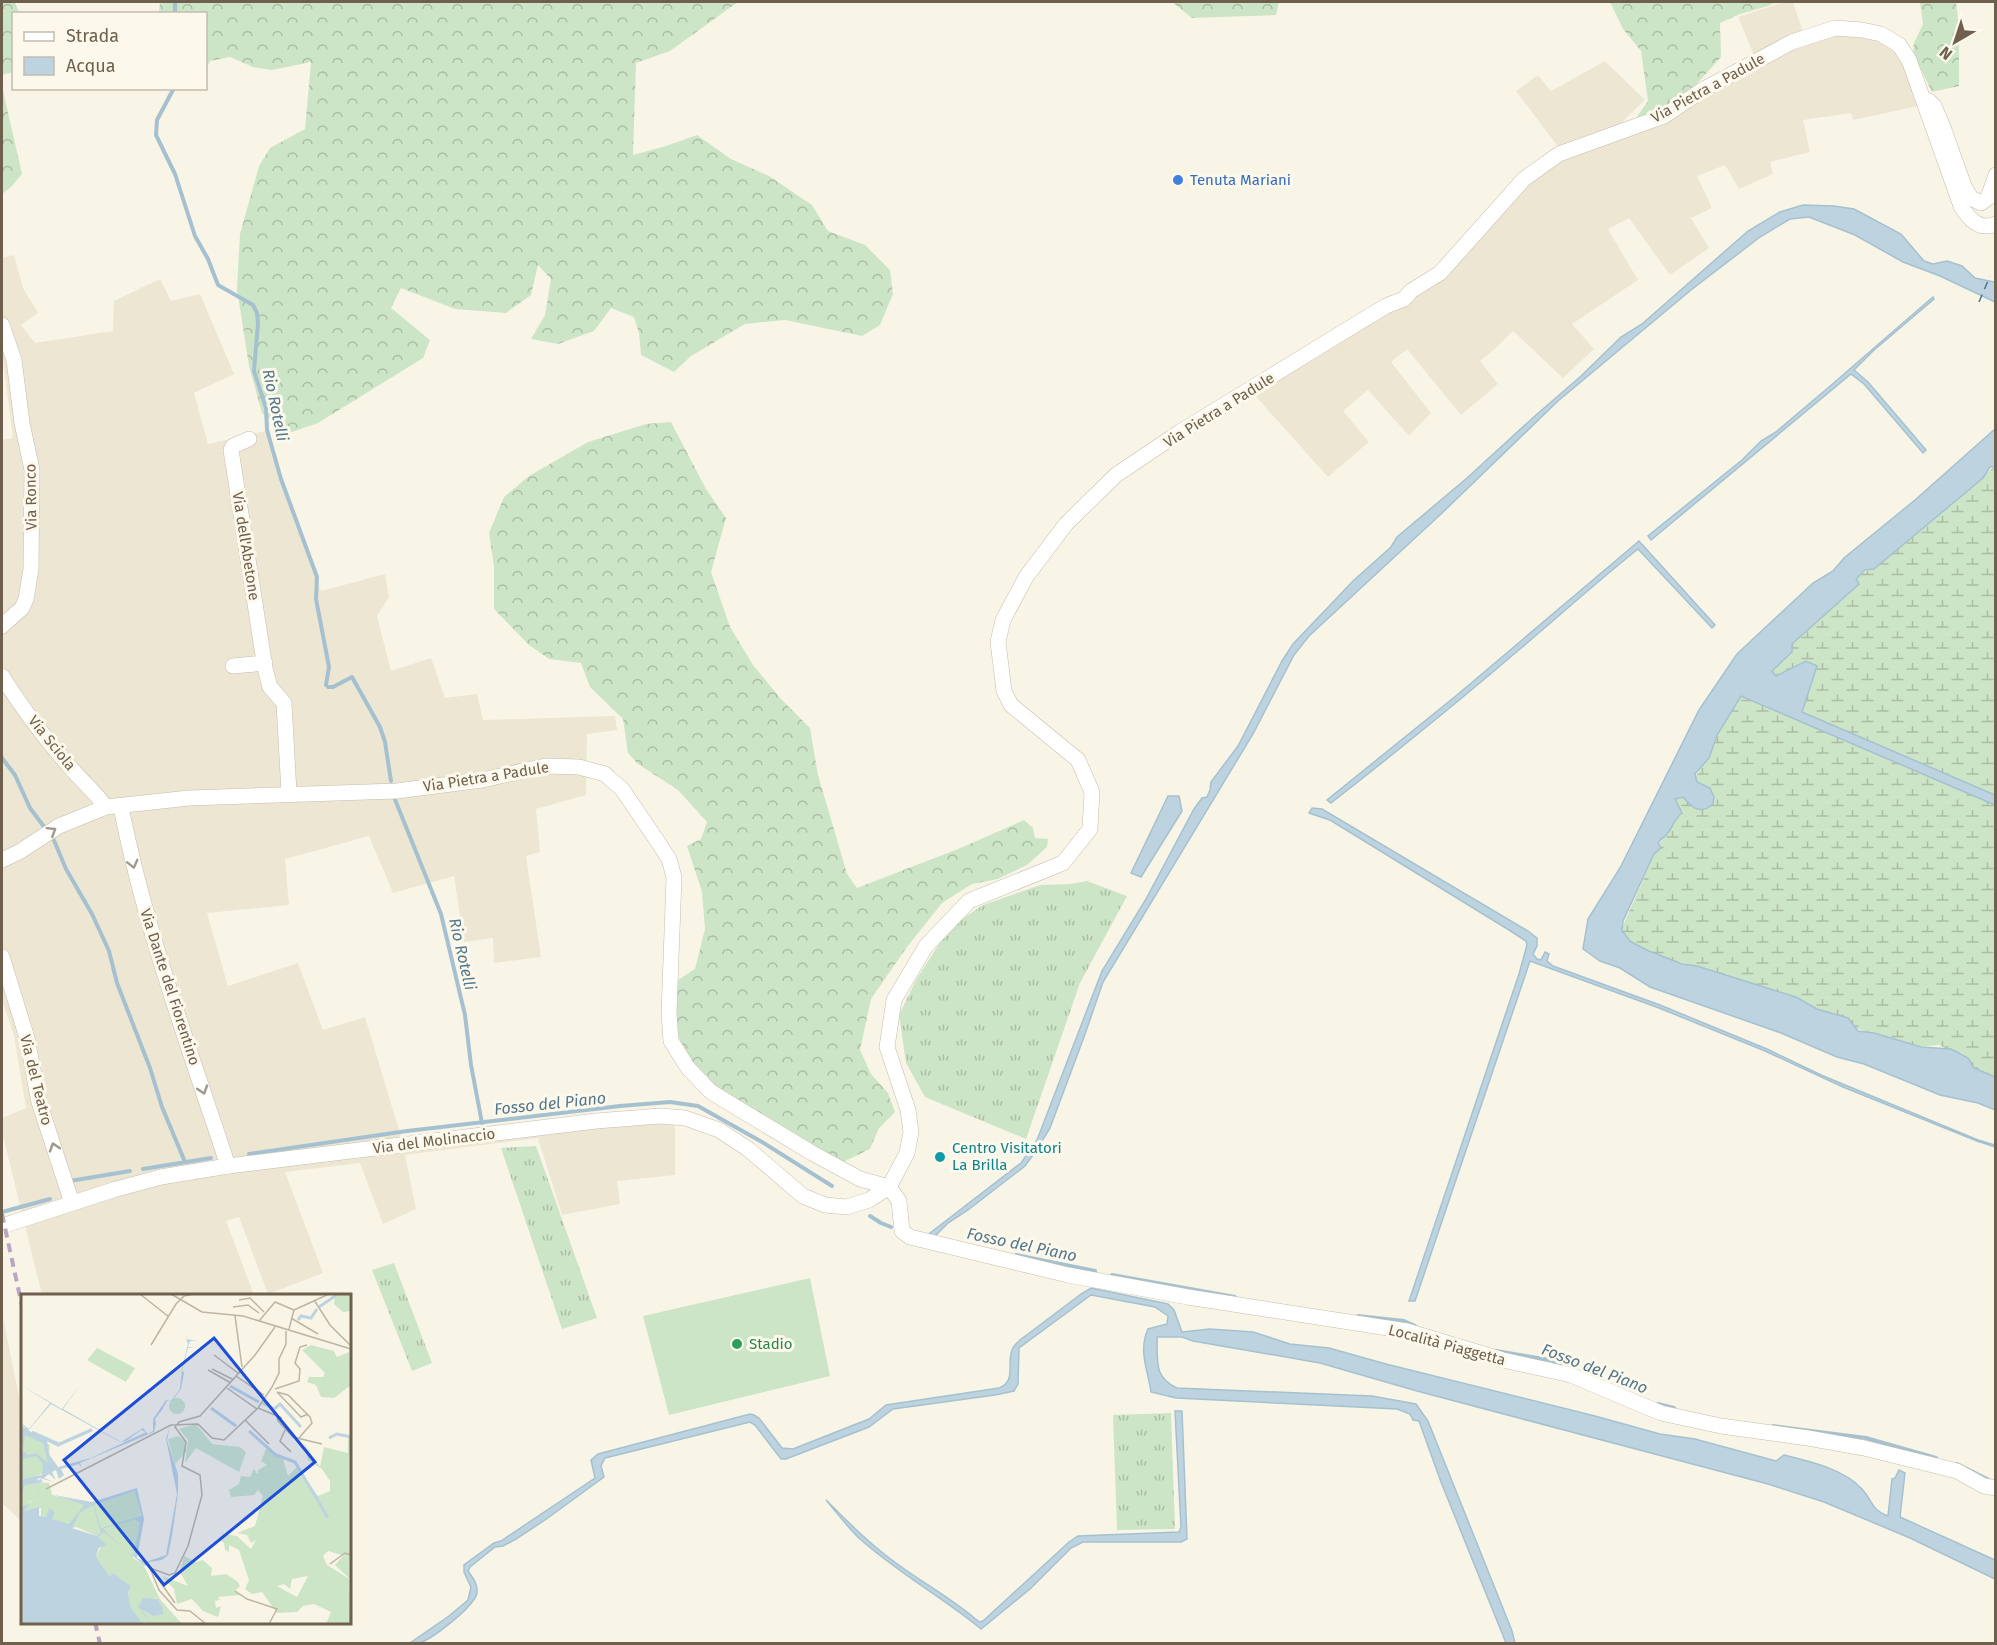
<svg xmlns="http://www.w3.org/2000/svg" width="1997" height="1645" font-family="'Fira Sans',sans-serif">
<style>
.residential{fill:#ede6d3}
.grass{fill:url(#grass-tufts)}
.forest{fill:url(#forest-crowns)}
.wetland{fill:url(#wetland-marsh)}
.pitch{fill:#cde5c7}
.water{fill:#bdd4e0;stroke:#a5c1d0;stroke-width:1.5}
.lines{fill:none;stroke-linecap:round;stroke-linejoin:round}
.stream{stroke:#a5c1d0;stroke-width:4}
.ferry{stroke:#53778c;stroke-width:1.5;stroke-dasharray:8 6;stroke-linecap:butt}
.minor-casing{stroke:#c6bdac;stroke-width:16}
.minor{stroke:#fff;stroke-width:15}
.rail{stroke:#baa6c1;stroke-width:4;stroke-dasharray:9 6;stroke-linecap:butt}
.oneway{stroke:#a1988c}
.shop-dot{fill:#3f7fe0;stroke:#fcf9ec;stroke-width:2}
.culture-dot{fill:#0f9aa8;stroke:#fcf9ec;stroke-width:2}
.leisure-dot{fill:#2e9e5b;stroke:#fcf9ec;stroke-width:2}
.labels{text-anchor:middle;stroke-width:6;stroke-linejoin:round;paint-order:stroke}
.street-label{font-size:15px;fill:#6f604e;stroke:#fcf9ec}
.shop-label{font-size:15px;fill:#366cbe;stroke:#fcf9ec;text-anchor:start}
.culture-label{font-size:15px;fill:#0d838f;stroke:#fcf9ec;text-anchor:start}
.leisure-label{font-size:15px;fill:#27864d;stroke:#fcf9ec;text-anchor:start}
.water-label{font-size:16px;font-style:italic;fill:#53778c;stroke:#fcf9ec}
.inset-river{fill:none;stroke:#bdd4e0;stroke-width:3}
.inset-road{fill:none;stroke:#beb5a4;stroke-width:1.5}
.view{fill:#1d4ed8;fill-opacity:0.15;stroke:#1d4ed8;stroke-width:3}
.inset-edge{fill:none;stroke:#6f604e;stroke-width:3}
</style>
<defs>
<pattern id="grass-tufts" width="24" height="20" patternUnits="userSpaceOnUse" patternTransform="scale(1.5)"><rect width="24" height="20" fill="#cde5c7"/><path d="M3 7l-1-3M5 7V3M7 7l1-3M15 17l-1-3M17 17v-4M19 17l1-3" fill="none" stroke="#abbda4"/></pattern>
<pattern id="forest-crowns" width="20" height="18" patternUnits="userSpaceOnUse" patternTransform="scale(1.5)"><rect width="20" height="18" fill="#cde5c7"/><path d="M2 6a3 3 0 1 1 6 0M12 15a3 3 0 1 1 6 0" fill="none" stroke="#abbda4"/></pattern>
<pattern id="wetland-marsh" width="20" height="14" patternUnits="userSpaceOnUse" patternTransform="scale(1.5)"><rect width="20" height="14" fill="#cde5c7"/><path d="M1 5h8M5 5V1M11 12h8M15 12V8" fill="none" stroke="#abbda4"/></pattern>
</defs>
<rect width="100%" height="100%" fill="#f9f5e6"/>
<g class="residential">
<path d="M1784,2H1793L1805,38L1835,28L1899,45L1923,105L1853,120L1851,113L1803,120L1810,152L1770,162L1773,174L1739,189L1725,165L1697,176L1712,208L1691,218L1709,248L1670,275L1629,218L1608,229L1638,280L1572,324L1594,349L1563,378L1513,331L1496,348L1480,361L1498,384L1461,415L1407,349L1391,362L1431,413L1409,436L1368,390L1343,411L1369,442L1328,477L1250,390L1404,299L1524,179L1562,152L1516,91L1538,75L1551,91L1605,61L1645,100L1623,121L1628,129L1756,60L1738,17Z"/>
<path d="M14,255L23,288L38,313L21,325L35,343L113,331L114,301L160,279L171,301L200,294L234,374L194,393L208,444L266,431L321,591L385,574L389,597L377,616L391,671L431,658L445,698L477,694L483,720L615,716L617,730L587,734L586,795L536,809L540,852L526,856L541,957L494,963L493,938L464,942L454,876L393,893L369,836L285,859L289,905L207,913L228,986L298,963L323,1030L365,1017L401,1137L671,1109L675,1130V1175L617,1181L620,1204L562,1215L538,1138L405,1155L416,1209L383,1224L360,1163L285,1172L323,1273L268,1294L239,1217L226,1221L254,1295H42L2,1132V1118L26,1108L14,1036L2,999V440L13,438L2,353V258Z"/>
<path d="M2,1312L22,1411V1522L2,1503Z"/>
</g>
<g class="grass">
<path d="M1087,881L1127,896L1080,983L1026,1139L925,1097L906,1063L899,1015L916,980L950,927L983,905L1040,885L1070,884Z"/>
<path d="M536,1146L597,1318L562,1329L501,1148Z"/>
<path d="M394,1263L432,1363L412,1371L372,1270Z"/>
<path d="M1171,1413L1175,1529L1117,1530L1113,1415Z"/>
</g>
<g class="forest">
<path d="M2,2H15L19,13L14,14L13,72L2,75Z"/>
<path d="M160,2H738L670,51L636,63L633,155L666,146L697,135L731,159L769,176L812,205L828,231L865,245L890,270L893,294L880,325L862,336L785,320L745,324L691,356L674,372L641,355L639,333L634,317L611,308L594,331L558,344L531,339L545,315L551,279L538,265L531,295L506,313L455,309L401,288L391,308L430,340L423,358L318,423L286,434L262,413L249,366L237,289L240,234L259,166L270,148L305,129L311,62L272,70L253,67L230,57L210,61L206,70V14L159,13Z"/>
<path d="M1172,2H1279L1276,15L1192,18Z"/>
<path d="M1610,2H1776L1768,6L1740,14L1720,23L1721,57L1685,97L1632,124L1648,101L1641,51L1623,29Z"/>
<path d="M1920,2H1956L1959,27V86L1932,92L1913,53L1914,43L1923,24Z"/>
<path d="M2,86L22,174L10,188L2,194Z"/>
<path d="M671,422L706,489L726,518L711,572L730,627L753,665L781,699L810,728L818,775L833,826L847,874L857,888L958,849L1024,820L1033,828L1035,838L1048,839L1047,847L1027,865L998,879L972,884L942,903L907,947L871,999L860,1050L871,1074L888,1093L895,1112L879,1128L870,1149L841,1163L705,1084L682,1050L676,1025L678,980L695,969L705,929L702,892L687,846L701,839L707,822L678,790L638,764L628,753L623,719L590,687L581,663L549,659L529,645L494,609V566L489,533L504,497L529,476L588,442L646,424Z"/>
</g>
<path class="wetland" d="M1995,466V1077L1976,1069L1965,1057L1939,1045L1916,1047L1855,1028L1847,1019L1725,975L1657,956L1635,946L1621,930L1659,844L1679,813L1674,800L1694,779L1707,759L1726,717L1761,668L1772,670L1792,653L1791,643C1808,626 1853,571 1875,568Z"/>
<path class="pitch" d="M810,1278L830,1376L669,1415L643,1316Z"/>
<g class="water">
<path d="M1803,205L1834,206L1854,209L1901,234L1924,261L1933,264L1947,261L1962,266L1975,278L1995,282V302L1940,276L1903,262L1855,235L1809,217L1790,219L1760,237L1691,290L1558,401L1441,514L1309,636L1294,655L1253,734L1103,982L1084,1037L1050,1128L1036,1151L1025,1166L968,1210L948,1223L933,1238L925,1237L1021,1163L1037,1140L1102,971L1146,899L1194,809L1202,798L1207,797L1210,790L1211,782L1238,746L1282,661L1293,644L1353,581L1391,547L1397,537L1467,478L1536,415L1581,376L1621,337L1642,324L1748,231L1780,212Z"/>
<path d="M1933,297L1934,299L1873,351L1854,370L1868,382L1926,450L1923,453L1864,384L1851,374L1651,540L1648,536L1742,460L1761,441L1776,432L1829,387Z"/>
<path d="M1995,429V467H1990L1983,478L1874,569L1865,570L1856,579L1859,584L1792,644V652L1772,671L1776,676L1806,661L1817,666L1802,712L1995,795V805L1741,696L1717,735L1709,758L1695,774L1697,782L1710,788L1714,797L1713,804C1701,815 1692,808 1683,797L1675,799L1682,813C1673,820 1673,828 1666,835C1663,838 1660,839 1658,843L1661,848L1654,854L1623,921L1622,931L1631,942L1649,951L1682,964L1697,966L1767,988L1796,997L1817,1009L1848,1018L1858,1031L1874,1033L1921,1047L1951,1049L1968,1058L1974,1068L1995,1077V1110L1978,1103L1940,1095L1864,1064L1837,1057L1781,1033L1650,987L1620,968L1600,961L1583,949L1588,919L1620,868L1699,710L1737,654L1813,583L1833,571L1844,558L1915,500Z"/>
<path d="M1639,541L1715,625L1712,628L1638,549C1598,581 1559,616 1520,649C1458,702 1395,753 1331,803L1327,800L1457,695Z"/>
<path d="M1168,796H1179L1182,811L1141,877L1131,873Z"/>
<path d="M1312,808L1322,809L1528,931L1537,938V946L1533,954L1537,959L1541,960L1545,952L1549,954L1547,961L1553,966L1660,1005L1767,1049L1821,1075L1978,1140L1995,1145V1147L1977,1141L1843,1087L1765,1051L1659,1008L1530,961L1415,1301H1409L1519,974L1527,945L1526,941L1509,930L1330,820L1309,813Z"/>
<path d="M1091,1288L1168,1304L1174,1310L1182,1332L1210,1329L1253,1332L1290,1344L1329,1348L1386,1364L1595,1416L1660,1434L1695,1439L1776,1461L1784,1455C1809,1461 1844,1469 1862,1489C1874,1502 1869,1508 1888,1516L1892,1479L1895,1478L1899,1470L1905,1473L1900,1517L1995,1560V1579L1910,1538L1824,1502L1768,1484L1417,1391L1320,1363L1193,1341L1182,1337H1157C1158,1360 1153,1377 1177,1388L1372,1396L1416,1404L1428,1421L1512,1631L1515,1643H1506L1441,1482L1419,1421L1413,1420L1410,1414L1397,1409L1176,1398L1151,1392C1148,1370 1138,1351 1148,1329L1167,1324L1168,1316L1155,1307L1091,1295L1019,1348L1018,1384L1014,1391L995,1395L893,1409L869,1427L786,1459H781L755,1425L750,1422L605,1458L601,1466L604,1477L545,1520L516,1539L503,1546L495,1547L470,1567L468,1571C473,1578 478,1584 477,1593C474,1607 433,1638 420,1643C418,1644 412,1643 410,1643L449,1616L468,1600L471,1587L464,1572V1565L494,1543L501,1541L595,1478L591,1460L598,1454L750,1414L754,1415L759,1418L782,1448L793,1449L869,1419L886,1405L999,1388C1018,1380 1005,1362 1013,1348C1014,1345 1017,1343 1020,1340L1081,1294Z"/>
<path d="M1175,1411H1182L1187,1539L1181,1542H1083L1071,1548L1030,1589L981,1629C942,1597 898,1573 860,1539C848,1528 837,1513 826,1500C846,1520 865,1540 888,1557C917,1580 951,1597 979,1622L983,1621L1069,1542L1078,1536L1179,1532L1181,1527Z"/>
</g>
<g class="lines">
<g class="stream">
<path d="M175,14V2"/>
<path d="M174,88L157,120L156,135L175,174L195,236L208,259L218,285L253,305L257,313L258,323L254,371L266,408L267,430L281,479L317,577L316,599L329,667L326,685"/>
<path d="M328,687H333L352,677L380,727L385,742L391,781"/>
<path d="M2,758L15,775L30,808L45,828"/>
<path d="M394,797L441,914L465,1015L471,1065L482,1123"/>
<path d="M53,838L66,869L92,914L109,951L117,983L150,1068L162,1107L185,1162"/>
<path d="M249,1154L407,1131L620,1106L670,1102L698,1106L762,1142L832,1186"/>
<path d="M143,1169L211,1158"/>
<path d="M70,1181L130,1171"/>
<path d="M2,1212L50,1199"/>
<path d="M870,1216L881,1223L891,1227"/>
<path d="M1016,1255L1095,1271"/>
<path d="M1112,1275L1235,1297"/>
<path d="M1358,1316L1404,1321L1415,1326"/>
<path d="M1496,1351L1550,1360L1571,1368"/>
<path d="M1584,1372L1601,1380"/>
<path d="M1658,1404L1674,1408"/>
<path d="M1773,1426L1866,1438L1936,1458"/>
<path d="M1957,1464L1991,1481"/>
</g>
<path class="ferry" d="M1979,302L1990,276"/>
<g class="minor-casing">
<g id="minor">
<path d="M1929,101L1934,106L1943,127L1964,186L1971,198L1981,203L1988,198L1996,175"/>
<path d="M2,325L14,360L22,423L32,470L31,569L26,599L22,608L2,626"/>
<path d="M249,439L233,446L231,450L265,668L270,687L284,703L289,793"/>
<path d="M233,666L265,663"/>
<path d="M2,676C21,707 45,738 69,766C81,780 95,792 106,807"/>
<path d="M121,807C145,929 189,1047 228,1166"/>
<path d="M2,860L19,852L59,826L106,807L189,798L397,791L482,780L546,766L579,767L605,774L609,778L622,789L658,842L669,859L674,877L669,1014L671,1041L688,1068L711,1092L812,1153L860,1179L889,1187L899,1201L902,1231L910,1237L1068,1275L1188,1297L1407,1331L1503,1360L1571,1375L1661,1413L1721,1426L1808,1438L1864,1448L1957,1471L1984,1486L1996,1488"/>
<path d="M2,957L27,1038L39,1102L72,1203"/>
<path d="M2,1226L113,1190L161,1177L228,1166L596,1121L660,1116L685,1118L719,1130L748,1149L803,1196L825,1205L847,1207L869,1200L889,1187L907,1153L911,1132L908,1110L887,1047L894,1000L926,946L969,901L1063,863L1090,829L1092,792L1078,760L1011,705L1004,691L998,642L1003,620L1026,577L1066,524L1116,475L1180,432L1366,318L1386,306L1404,299L1411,291L1440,273L1524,179L1559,154L1664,116L1704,89L1792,42L1835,28L1862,30L1881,34L1899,45L1909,60L1961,206C1969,219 1979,231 1996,224"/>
</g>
</g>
<use href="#minor" class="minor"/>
<g class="rail">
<path d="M2,1214L22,1306"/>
<path d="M95,1622L100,1644"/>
</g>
</g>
<defs><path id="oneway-chevron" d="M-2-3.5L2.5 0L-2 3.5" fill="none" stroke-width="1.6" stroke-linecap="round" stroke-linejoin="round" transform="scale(1.5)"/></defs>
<g class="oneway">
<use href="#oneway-chevron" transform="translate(52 831) rotate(-32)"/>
<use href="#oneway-chevron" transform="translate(133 864) rotate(76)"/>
<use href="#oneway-chevron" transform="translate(203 1090) rotate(72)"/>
<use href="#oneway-chevron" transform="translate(54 1147) rotate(-108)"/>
</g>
<circle class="shop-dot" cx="1178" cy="180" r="6"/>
<circle class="culture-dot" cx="940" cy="1157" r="6"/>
<circle class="leisure-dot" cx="737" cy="1344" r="6"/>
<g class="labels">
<g class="street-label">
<text transform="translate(1708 88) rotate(-29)" y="5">Via Pietra a Padule</text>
<text transform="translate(1219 410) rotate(-32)" y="5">Via Pietra a Padule</text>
<text transform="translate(31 497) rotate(-91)" y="5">Via Ronco</text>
<text transform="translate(246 546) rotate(81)" y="5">Via dell'Abetone</text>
<text transform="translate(52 743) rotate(51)" y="5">Via Sciola</text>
<text transform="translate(486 777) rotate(-9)" y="5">Via Pietra a Padule</text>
<text transform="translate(170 987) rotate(72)" y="5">Via Dante del Fiorentino</text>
<text transform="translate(36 1080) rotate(76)" y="5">Via del Teatro</text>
<text transform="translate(434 1141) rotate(-7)" y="5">Via del Molinaccio</text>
<text transform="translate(1447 1345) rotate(15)" y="5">Località Piaggetta</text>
</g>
<g class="shop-label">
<text x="1190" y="185">Tenuta Mariani</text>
</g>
<g class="culture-label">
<text x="952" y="1153">Centro Visitatori<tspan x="952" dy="17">La Brilla</tspan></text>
</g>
<g class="leisure-label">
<text x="749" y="1349">Stadio</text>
</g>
<g class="water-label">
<text transform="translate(276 405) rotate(78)" y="6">Rio Rotelli</text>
<text transform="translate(463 954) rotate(77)" y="6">Rio Rotelli</text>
<text transform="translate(550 1103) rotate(-6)" y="6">Fosso del Piano</text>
<text transform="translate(1022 1244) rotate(12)" y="6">Fosso del Piano</text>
<text transform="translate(1595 1368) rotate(21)" y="6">Fosso del Piano</text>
</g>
</g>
<g transform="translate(21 1294)">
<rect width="330" height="330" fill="#f9f5e6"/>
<path d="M76,54L114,74L105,88L66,66ZM157,142L164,147L166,157L154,170L147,145ZM322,262L330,264V286L314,271Z" fill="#cde5c7"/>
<path d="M314,0H330V17L322,18L313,10ZM290,51L313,57L316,63L328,58L330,91L313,104L300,103L295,91L286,88L288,83H302L304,79L281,56ZM175,130L191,150L219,153L225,158L218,178L175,154L164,169L167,146L158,135ZM327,142H330V264L307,257L302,262L306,271L330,286V330H305L310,318L293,310L282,312L276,318L256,319L241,298L231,300L224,295L228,286L218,256L208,251V258L204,256L203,249L197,245L203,240L216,242L230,255L235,246L230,249L226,241L216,239L234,232L242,202L237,196L233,201L210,203L208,196L218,190L220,182L229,183L233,175L237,181V176L246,171L240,167L246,153L262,165L267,182L276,173L297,202L309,197V187L301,175L287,166L283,150L299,173L303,153L327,159ZM287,282L276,303L256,292L263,290L269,295L271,285ZM163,262L175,268L182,266L191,274L190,282L205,280L217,288L219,292L214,297L219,301L197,303L199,306L194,307L195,314L200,312L197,323L182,317L171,305L156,310L153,295L141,282L167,292L159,278Z" fill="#cde5c7" fill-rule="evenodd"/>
<path d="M0,132L29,151L28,160L37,173L7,186L0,185ZM11,188L13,195L6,206L9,208L32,201L67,212L115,197L120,226L112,264L122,270L139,305L161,330H122L118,326L110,314L107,299L110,292L92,280L89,282L79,269L75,261L82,251L76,242L55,233L45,237L38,228L27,224L31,219L28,215L26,224L11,223L20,222V214L3,217L0,204L4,191ZM136,304L143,319L132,322L123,317L124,307Z" fill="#cde5c7" fill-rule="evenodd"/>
<path d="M148 112a8 8 0 1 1 16 0a8 8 0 1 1-16 0ZM11,188L28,189L32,203L6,208L3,205L13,196Z" fill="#cde5c7"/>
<path d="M167,40L165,45L177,47H169L167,53L175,54H167L161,76L163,79L160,95L151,107H146L141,116L134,125L135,130L133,138L59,169L61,174L58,170L40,175L43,181L38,185L35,176L31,178L35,186L28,180L23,184L33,188L18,184L15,187L20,185L22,188L4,191L0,204V132L26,147L28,161L37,173L70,164L125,138L120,136L105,147L99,148L30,110L12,131L8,136L5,135L2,132L0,129L8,135L29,109L0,91L41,115L60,90L42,115L100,148L122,134L127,140L132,137V125L145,106L150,107L159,95L161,74L167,50L165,44ZM4,141L22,149L27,169L15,159L7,161L2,157ZM15,162L22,170L21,181L2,185V165ZM149,132L146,146L157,180V199L151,242L147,261L141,266L128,268L124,272L83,238L77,243L86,251L78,254L75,261L79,269L89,282L92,279L110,292L107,299L110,314L122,330H0V205L2,212L9,210L3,217L18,213V222L25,223L28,214L34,218L31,225L48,230L63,211L33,201L71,208L116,194L123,225L116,264L125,268L145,261L156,200L145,145ZM114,197L120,222L80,234L73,211ZM72,211L80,239L76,242L51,234L59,219ZM114,225L119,229L112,263L82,235ZM122,304L137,305L141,313L143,320L132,322L118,314L123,319L130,330L117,313Z" fill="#bdd4e0" fill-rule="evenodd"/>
<path class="inset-river" d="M298,13L317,0M277,26L280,22L290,24L296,15M209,92L238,108M242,109L253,115L259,110L280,133M190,114L215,132M70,136H71L37,151L11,138L38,150ZM228,137L255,161L274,168L307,224M308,144L316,140L330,143"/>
<path class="inset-road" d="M119,0L148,23M150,0L181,18L222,22L330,55M218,6L229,4L243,18M293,6L309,31L330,52M212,13L227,11L238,19M273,16L308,0M214,22L221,73M270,24L297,40M238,27L254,8L273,16M268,35L273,16M130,51L155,10L163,2L173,0M193,61L217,79M191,75L213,86M187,76L210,89M215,82L243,101M206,94L236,115M254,95L278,87L279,75L274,69L279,53L286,51M256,98L267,101L289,123L291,129L277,145M256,98L280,123L287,120M237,114L261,124M255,118L257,127L272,143L301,150M224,126L248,150M264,136L259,147L270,158M25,195L150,131L177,130L191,144L203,146L237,114L251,93L258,79V65L265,50V37M309,270L324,259L330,261M135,282L154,309M214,297L226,305L256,315L248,330M185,330L169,317L156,316L138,296L129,274L148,281L154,279L167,252L181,201L179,181L161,172L165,148L154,133L158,128L179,122L234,61L254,33M329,330L330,278"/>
<path class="view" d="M193,44L294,168L143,291L43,166Z"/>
<rect width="330" height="330" class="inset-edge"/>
</g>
<rect width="1997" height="1645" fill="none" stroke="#6f604e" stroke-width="6"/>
<rect x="12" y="12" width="195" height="78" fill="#fcf9ec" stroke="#c4bcad" stroke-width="1.5"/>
<rect x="24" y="32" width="30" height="9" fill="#ffffff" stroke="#c4bcad" stroke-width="1.5"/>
<text x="66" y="42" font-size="18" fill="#6f604e">Strada</text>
<rect x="24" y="57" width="30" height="18" fill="#bdd4e0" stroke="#c4bcad" stroke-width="1.5"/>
<text x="66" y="72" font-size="18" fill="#6f604e">Acqua</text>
<g transform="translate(1955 42) rotate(219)" stroke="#fcf9ec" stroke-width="4.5" paint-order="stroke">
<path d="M0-4.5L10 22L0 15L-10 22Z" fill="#6f604e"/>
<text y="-9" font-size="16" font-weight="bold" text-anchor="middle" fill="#6f604e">N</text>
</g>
</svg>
